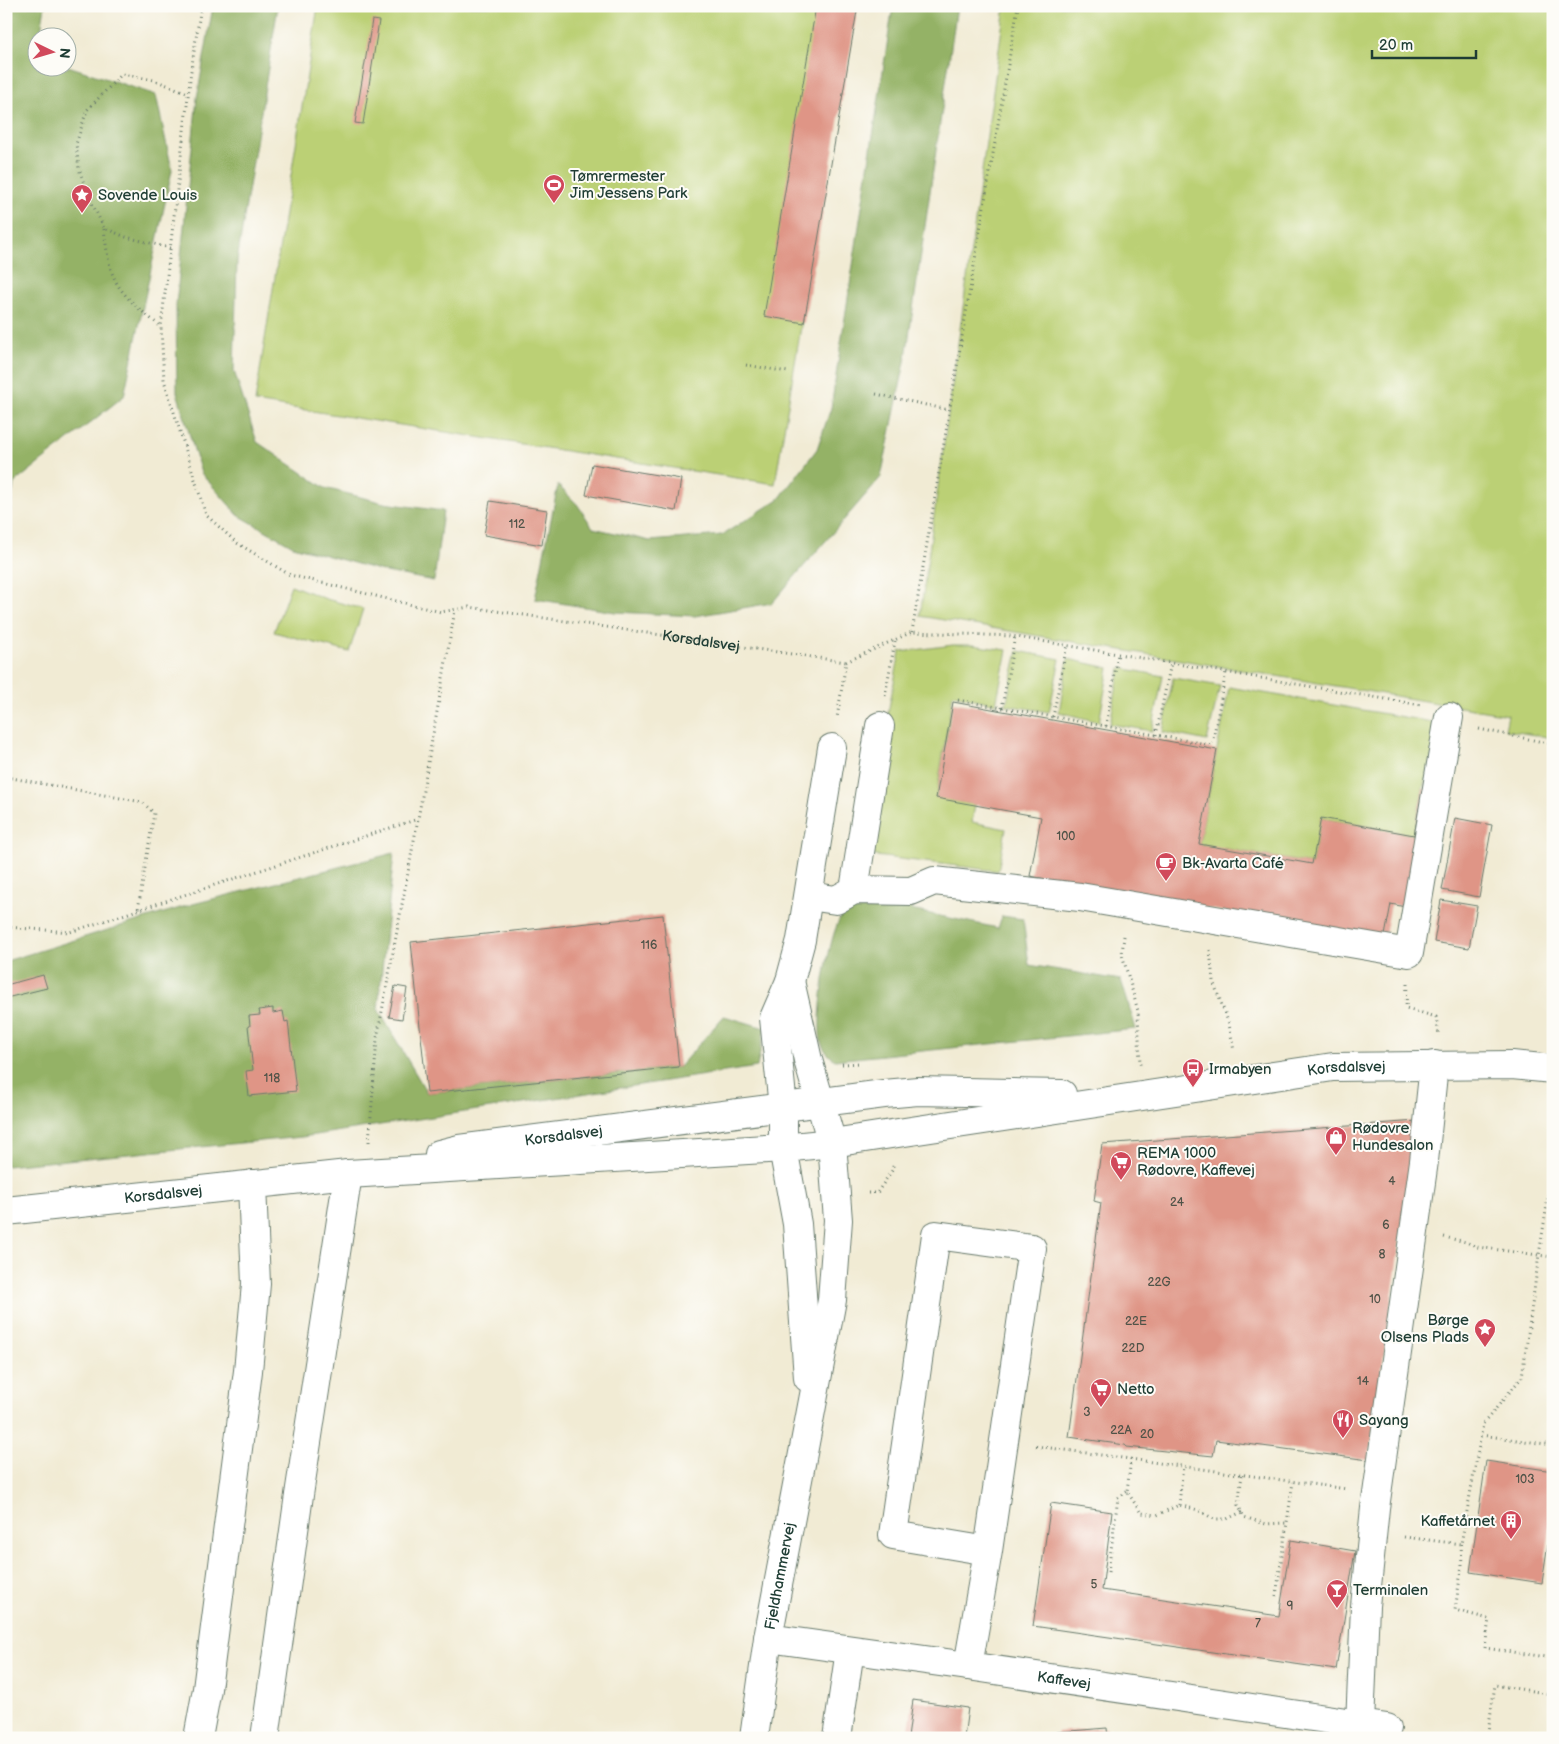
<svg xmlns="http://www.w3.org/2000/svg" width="1559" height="1744" font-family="'Balsamiq Sans',sans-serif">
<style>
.green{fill:#bbd074;stroke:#6d8654}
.forest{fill:#94b266;stroke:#5a784d}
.building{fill:#df9586}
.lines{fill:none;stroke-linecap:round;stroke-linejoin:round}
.minor-casing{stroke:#687a6c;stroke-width:30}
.path{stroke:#687a6c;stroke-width:3;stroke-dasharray:1 4;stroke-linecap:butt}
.minor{stroke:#fff;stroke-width:28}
.labels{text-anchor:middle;stroke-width:4;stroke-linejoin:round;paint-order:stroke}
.number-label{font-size:12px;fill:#4f5348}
.poi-label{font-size:15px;fill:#1f3d34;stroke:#fdfcf7;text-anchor:start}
.street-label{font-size:15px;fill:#1f3d34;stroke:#fdfcf7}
</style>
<rect width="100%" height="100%" fill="#fdfcf7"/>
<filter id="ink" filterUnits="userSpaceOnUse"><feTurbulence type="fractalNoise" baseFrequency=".02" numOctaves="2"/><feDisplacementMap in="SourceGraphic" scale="10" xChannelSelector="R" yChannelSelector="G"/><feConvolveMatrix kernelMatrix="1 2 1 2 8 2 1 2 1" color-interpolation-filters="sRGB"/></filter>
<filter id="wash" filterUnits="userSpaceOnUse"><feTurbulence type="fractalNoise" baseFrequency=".0096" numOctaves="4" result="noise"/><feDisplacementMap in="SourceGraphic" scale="20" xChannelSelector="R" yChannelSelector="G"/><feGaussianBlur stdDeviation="1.12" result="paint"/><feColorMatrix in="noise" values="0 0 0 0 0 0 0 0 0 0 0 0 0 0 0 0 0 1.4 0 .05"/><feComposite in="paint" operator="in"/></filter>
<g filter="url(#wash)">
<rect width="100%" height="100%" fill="#f1ebd4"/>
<g class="green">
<path d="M6,6H13L6,46Z"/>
<path d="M318,6H854L775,484L255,402Z"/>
<path d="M1005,6H1553V738L1505,730L1508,715L920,616Z"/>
<path d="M291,585L326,599L363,609L349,652L274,632Z"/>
<path d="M953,645H972L1007,650L996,704L953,694L936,797L975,805L972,822L1006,829L998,871L860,854L900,652Z"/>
<path d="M1018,651L1060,659L1049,712L1006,705Z"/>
<path d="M1068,659L1109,668L1099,722L1059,712Z"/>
<path d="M1120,668L1163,676L1152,731L1110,724Z"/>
<path d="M1173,678L1220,686L1207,741L1163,732Z"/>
<path d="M1229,687L1432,722L1436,740L1423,789L1414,835L1321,818L1312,864L1199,844Z"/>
</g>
<g class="forest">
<path d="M13,6H45L40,37L38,38V68H68V66L156,95L172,170L124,396L14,483L6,536V46Z"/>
<path d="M213,6H278L237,261L234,371L257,442L325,488L384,503L443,511L434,581L386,572L293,546L238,515L201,473L177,392L176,305L197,98Z"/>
<path d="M893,6H957L906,357L881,477L772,603L695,616L615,612L535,599L558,485L577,504L593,528L650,541L722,535L779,499L817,449L831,408Z"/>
<path d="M394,853L378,1009L427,1093L679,1067L724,1016L765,1028L757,1067L302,1137L6,1166V961L193,904Z"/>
<path d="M861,898L911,903V910L998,928L1002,916L1023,919L1029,965L1121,980L1136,1029L835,1060C829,1056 823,1049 821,1042C816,1018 828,937 841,917C846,909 854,904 861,898Z"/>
</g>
<g id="blocks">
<g class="building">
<path d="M816,6H827L857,11L804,323L764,316Z"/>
<path d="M372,20L379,21L363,124L355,123Z"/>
<path d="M592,464L681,479L676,511L586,495Z"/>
<path d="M490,501L547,510L542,545L484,535Z"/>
<path d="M953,702L1217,750L1199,844L1312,864L1321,818L1414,835L1423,789L1432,790L1410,908L1391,904L1384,941L1030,876L1041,817L936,798Z"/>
<path d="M1455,818L1492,825L1479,897L1442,890Z"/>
<path d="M1441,900L1477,906L1469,948L1434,942Z"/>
<path d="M663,915L679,1067L427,1093L411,942Z"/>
<path d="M43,975L47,988L6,998V985Z"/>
<path d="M395,986L407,988L402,1019L389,1017Z"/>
<path d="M273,1008V1013L283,1011L285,1022L288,1021L296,1091L249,1096L246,1071L253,1070L248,1026H250L249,1016L260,1015L259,1010Z"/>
<path d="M1417,1121L1369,1460L1216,1440L1213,1456L1127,1447L1125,1445L1069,1437L1101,1203L1094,1201L1102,1144Z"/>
<path d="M1486,1461L1553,1471V1509L1542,1583L1470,1572Z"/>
<path d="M1051,1503L1112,1512L1102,1590L1279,1616L1291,1540L1355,1551L1336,1670L1033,1626Z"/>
<path d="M913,1700L968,1708L964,1738H908Z"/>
<path d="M1107,1728L1108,1738H1057V1732Z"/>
</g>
</g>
</g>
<g filter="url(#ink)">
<use href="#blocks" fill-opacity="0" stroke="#687a6c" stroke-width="1"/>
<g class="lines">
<g class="minor-casing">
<g id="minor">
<path d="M854,890L880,726"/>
<path d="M809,896L836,900L854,890L911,891L934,881L1080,897L1409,953L1449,717"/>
<path id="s2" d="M439,1154L459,1149L884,1094L918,1091L1062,1094"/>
<path id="s3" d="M6,1211L348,1174L783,1148L832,1143L1333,1067L1512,1065L1553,1069"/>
<path d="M808,1378L797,1224L783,1148V1108L774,1018L790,981L801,940L832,748"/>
<path id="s4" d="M768,1638L968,1666L1387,1728"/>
<path d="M968,1666L988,1551L1032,1248L936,1235L893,1535L988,1551"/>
<path d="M198,1738L207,1689L248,1371L256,1284L252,1184"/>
<path d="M265,1738L299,1495L348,1174"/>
<path id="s5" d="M754,1738L768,1638L832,1300L838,1220L832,1143L808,1060L790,981"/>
<path d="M837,1738L850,1650"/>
<path d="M1358,1738L1360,1724L1365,1606L1375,1508L1424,1161L1434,1065"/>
</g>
</g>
<g class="path">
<path id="s1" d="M201,6L191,71L161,327L164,380L206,515L237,543L290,575L441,612L469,607L846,662L837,718"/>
<path d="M104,229C107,250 108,275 123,292C133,305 148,316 161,327"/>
<path d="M170,248L126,237L104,228L88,195L79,169L76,144L87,110L122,74L154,80L188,93"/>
<path d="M746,365L788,372"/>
<path d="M876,394L949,410"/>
<path d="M912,632L1018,6"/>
<path d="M846,662L912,632L1011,636L1421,705"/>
<path d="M885,696L895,641"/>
<path d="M958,700L1212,745L1226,672"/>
<path d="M1002,708L1015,636"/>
<path d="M1053,717L1067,645"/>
<path d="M1106,726L1118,654"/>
<path d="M1479,729L1553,744"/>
<path d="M1156,735L1171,663"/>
<path d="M6,777L142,802L154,813L138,910"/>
<path d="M6,927L70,932L418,819"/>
<path d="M1124,936L1122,954L1138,1011L1140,1065"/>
<path d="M1210,950L1213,981L1229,1024L1234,1051"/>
<path d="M1407,984L1406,1008L1436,1017L1439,1035"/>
<path d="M842,1064L860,1063"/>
<path d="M369,1142L377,1038L418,819L455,610"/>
<path d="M868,1193H877L893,1169V1165"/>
<path d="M1444,1237L1466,1242L1477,1247L1553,1257"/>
<path d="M1481,1435L1553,1445"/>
<path d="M1036,1446L1347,1489"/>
<path d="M1131,1459L1127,1491L1141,1513L1157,1515L1179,1505L1198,1510L1214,1519H1227L1242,1512"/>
<path d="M1242,1475L1238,1505L1244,1517L1266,1524L1287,1523"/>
<path d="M1179,1505L1183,1466"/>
<path d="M1404,1537L1461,1544L1483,1424L1522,1377L1539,1255L1549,1192L1553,1186"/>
<path d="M1461,1544L1462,1565L1455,1610L1489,1619L1485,1648L1553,1658"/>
<path d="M1108,1572L1118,1498L1127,1491"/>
<path d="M1276,1596L1293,1482"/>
<path d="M1487,1738L1495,1685L1551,1694L1553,1677"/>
</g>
<use href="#minor" class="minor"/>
</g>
</g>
<defs>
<g id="stadium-pin" transform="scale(1.125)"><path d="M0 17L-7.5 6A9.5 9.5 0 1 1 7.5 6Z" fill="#d1495b" stroke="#fdfcf7"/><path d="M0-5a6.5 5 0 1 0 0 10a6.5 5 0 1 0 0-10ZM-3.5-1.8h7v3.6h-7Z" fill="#fff"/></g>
<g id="sight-pin" transform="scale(1.125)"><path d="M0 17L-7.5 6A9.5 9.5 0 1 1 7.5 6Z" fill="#d1495b" stroke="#fdfcf7"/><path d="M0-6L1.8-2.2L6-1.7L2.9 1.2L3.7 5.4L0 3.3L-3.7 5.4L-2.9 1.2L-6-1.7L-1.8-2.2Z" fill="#fff"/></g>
<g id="cafe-pin" transform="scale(1.125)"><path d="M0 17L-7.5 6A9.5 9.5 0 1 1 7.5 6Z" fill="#d1495b" stroke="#fdfcf7"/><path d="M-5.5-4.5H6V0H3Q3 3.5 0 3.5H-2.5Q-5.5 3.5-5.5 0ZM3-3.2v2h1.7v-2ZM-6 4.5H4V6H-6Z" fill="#fff"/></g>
<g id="bus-pin" transform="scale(1.125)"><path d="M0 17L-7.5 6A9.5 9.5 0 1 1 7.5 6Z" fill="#d1495b" stroke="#fdfcf7"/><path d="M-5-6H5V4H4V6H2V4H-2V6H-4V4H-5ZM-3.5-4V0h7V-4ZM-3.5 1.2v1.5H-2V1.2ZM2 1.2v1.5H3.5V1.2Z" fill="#fff"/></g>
<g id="shop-pin" transform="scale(1.125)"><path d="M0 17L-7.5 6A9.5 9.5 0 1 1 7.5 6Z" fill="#d1495b" stroke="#fdfcf7"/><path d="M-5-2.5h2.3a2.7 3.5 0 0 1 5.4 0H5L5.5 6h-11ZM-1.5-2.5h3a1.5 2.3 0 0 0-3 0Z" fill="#fff"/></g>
<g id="supermarket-pin" transform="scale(1.125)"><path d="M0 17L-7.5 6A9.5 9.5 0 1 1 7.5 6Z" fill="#d1495b" stroke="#fdfcf7"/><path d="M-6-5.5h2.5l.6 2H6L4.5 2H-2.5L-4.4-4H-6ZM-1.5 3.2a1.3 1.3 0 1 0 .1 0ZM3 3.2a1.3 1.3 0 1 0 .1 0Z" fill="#fff"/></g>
<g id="restaurant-pin" transform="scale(1.125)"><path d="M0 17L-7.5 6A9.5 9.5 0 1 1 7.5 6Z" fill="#d1495b" stroke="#fdfcf7"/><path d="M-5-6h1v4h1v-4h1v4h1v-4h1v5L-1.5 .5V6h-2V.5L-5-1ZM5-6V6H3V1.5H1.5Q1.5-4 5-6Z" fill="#fff"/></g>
<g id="building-pin" transform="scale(1.125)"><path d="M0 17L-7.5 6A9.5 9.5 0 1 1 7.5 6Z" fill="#d1495b" stroke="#fdfcf7"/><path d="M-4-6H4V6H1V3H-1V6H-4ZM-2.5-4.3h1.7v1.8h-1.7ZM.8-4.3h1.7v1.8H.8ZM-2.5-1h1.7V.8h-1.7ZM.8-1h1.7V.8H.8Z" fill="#fff"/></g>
<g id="bar-pin" transform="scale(1.125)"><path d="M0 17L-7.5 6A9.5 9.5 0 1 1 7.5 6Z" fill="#d1495b" stroke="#fdfcf7"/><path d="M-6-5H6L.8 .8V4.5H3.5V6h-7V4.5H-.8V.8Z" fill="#fff"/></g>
</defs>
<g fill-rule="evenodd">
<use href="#stadium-pin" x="554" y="185"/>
<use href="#sight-pin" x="82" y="195"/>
<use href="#cafe-pin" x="1166" y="863"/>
<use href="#bus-pin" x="1193" y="1069"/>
<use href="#shop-pin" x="1336" y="1137"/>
<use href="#supermarket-pin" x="1121" y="1162"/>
<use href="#sight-pin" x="1485" y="1329"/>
<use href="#supermarket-pin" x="1101" y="1389"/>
<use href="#restaurant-pin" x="1343" y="1420"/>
<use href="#building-pin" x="1511" y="1521"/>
<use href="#bar-pin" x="1337" y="1590"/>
</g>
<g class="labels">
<g class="number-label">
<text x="517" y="528">112</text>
<text x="1066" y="840">100</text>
<text x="649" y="949">116</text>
<text x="272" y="1082">118</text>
<text x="1392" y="1185">4</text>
<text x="1177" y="1206">24</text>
<text x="1386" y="1229">6</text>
<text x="1382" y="1258">8</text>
<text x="1159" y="1286">22G</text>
<text x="1375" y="1303">10</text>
<text x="1136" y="1325">22E</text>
<text x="1133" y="1352">22D</text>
<text x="1363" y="1385">14</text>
<text x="1087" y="1416">3</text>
<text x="1121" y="1434">22A</text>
<text x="1147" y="1438">20</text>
<text x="1525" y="1483">103</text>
<text x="1094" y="1588">5</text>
<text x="1290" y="1610">9</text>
<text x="1258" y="1627">7</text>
</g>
<g class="poi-label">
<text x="570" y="181">Tømrermester<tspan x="570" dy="17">Jim Jessens Park</tspan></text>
<text x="98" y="200">Sovende Louis</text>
<text x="1182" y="868">Bk-Avarta Café</text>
<text x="1209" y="1074">Irmabyen</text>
<text x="1352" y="1133">Rødovre<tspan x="1352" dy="17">Hundesalon</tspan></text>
<text x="1137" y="1158">REMA 1000<tspan x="1137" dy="17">Rødovre, Kaffevej</tspan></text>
<text x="1469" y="1325" text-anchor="end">Børge<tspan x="1469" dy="17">Olsens Plads</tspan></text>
<text x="1117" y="1394">Netto</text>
<text x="1359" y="1425">Sayang</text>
<text x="1495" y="1526" text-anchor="end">Kaffetårnet</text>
<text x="1353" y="1595">Terminalen</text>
</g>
<g class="street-label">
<text dy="5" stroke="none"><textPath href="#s1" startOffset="1040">Korsdalsvej</textPath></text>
<text dy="5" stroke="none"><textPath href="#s3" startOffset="1349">Korsdalsvej</textPath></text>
<text dy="5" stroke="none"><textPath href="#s2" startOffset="126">Korsdalsvej</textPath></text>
<text dy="5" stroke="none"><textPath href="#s3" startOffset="158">Korsdalsvej</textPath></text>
<text dy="5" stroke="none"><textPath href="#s5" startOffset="164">Fjeldhammervej</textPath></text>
<text dy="5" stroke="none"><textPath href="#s4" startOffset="299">Kaffevej</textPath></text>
</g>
</g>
<rect width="1559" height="1744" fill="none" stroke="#fdfcf7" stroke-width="25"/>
<g transform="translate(52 52) rotate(95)"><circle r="24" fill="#fdfcf7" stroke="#a4b0a9"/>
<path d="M0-4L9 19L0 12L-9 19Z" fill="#d1495b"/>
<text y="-8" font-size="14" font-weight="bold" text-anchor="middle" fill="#1f3d34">N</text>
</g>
<path d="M1372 50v8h104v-8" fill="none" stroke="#1f3d34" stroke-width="2.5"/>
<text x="1379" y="50" font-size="15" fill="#1f3d34" stroke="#fdfcf7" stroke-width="4" paint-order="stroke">20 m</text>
</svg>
